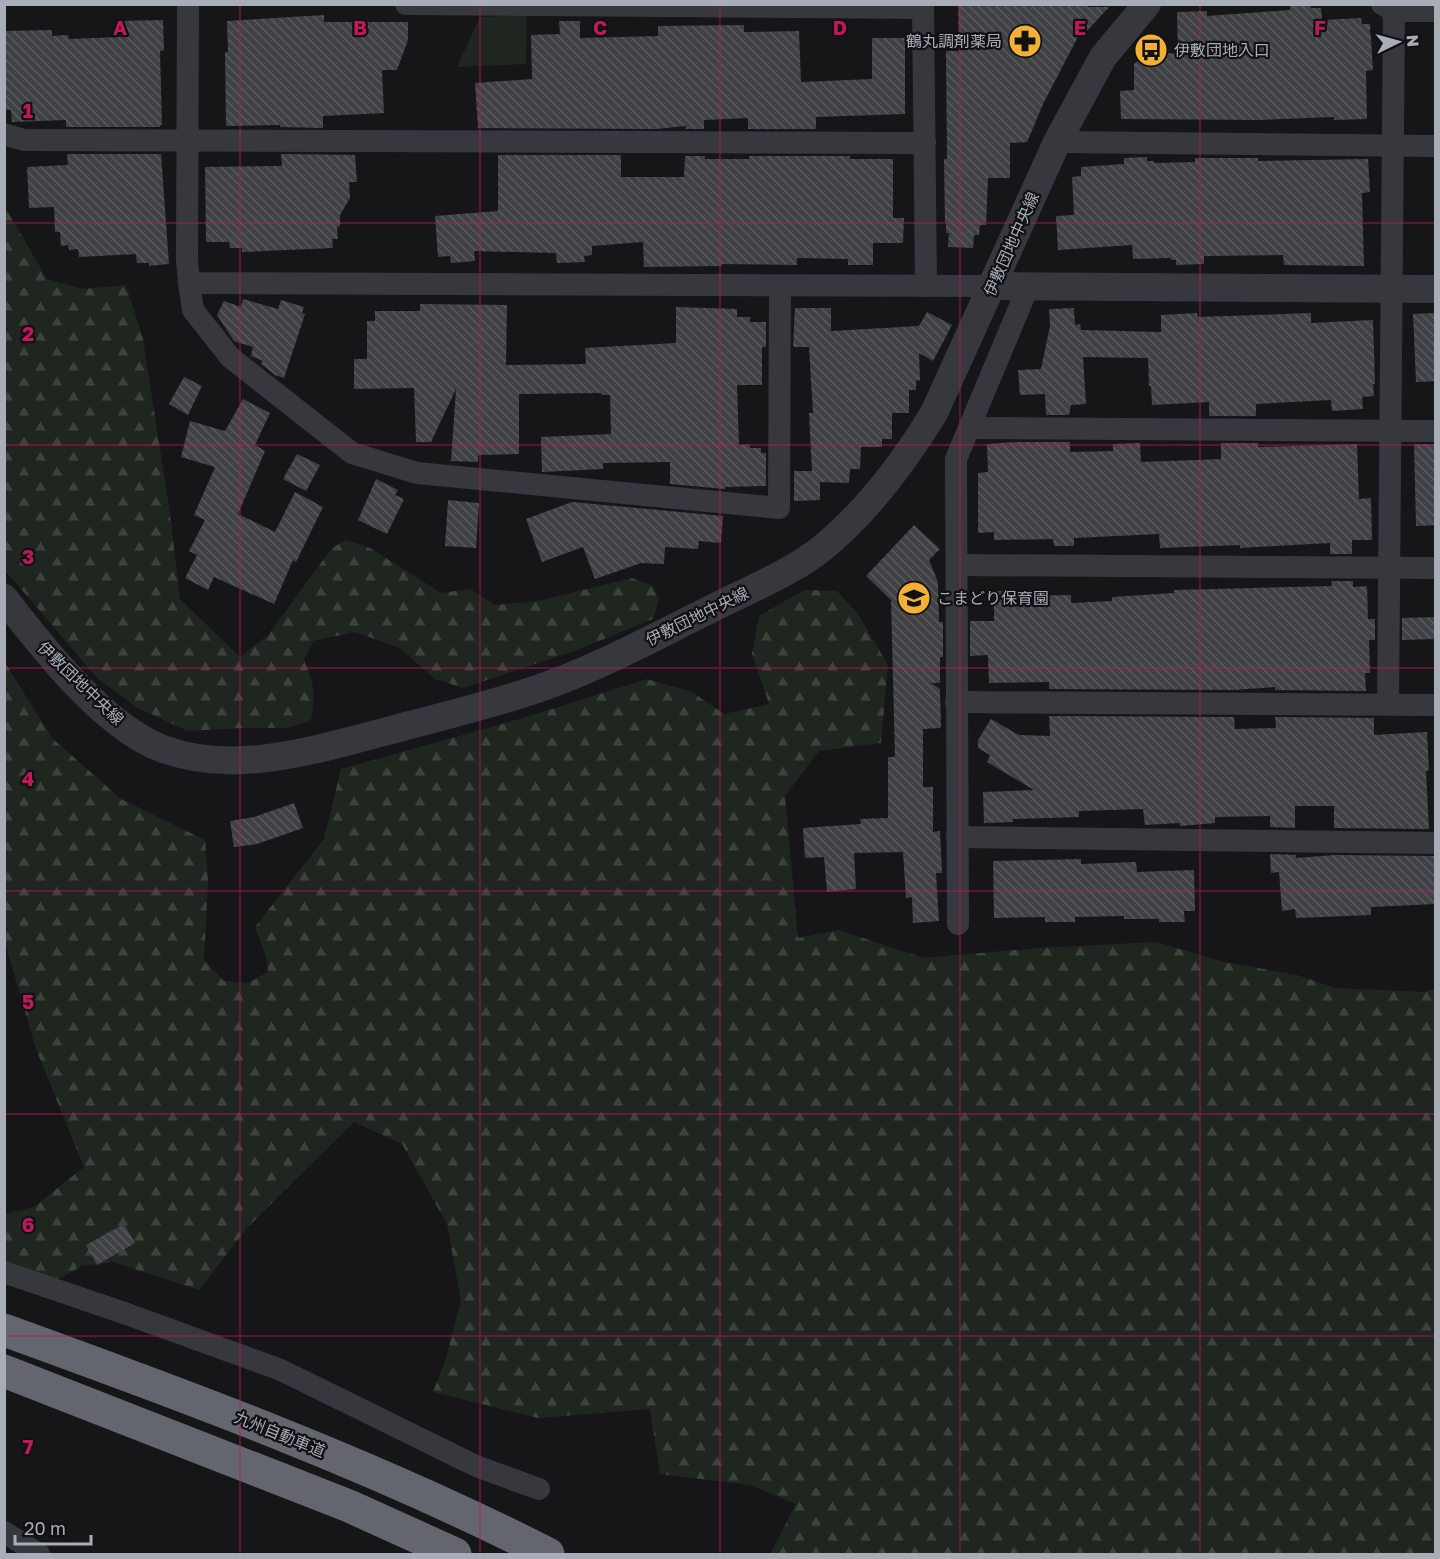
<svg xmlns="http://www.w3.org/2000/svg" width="1440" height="1559" font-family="'Golos Text','Noto Sans JP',sans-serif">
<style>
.green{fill:#1e261f}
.forest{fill:url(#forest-firs)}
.building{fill:url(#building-back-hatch)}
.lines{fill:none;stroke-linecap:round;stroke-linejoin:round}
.minor{stroke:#37383d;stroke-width:22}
.tertiary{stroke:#37383d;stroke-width:28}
.motorway{stroke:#63666e;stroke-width:33}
.grid{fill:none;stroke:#c2185b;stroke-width:1.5;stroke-opacity:0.55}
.labels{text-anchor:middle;stroke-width:4.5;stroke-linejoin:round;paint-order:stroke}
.poi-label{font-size:16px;fill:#a8adb8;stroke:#111113;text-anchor:start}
.street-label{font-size:16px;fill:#a8adb8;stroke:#111113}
.grid-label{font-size:20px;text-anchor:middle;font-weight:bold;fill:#c2185b;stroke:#111113;stroke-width:4.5;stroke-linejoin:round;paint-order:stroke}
</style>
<defs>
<pattern id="forest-firs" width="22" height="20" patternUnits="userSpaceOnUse" patternTransform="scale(1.5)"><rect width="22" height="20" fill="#1e261f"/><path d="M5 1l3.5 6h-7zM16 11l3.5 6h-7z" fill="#3c433d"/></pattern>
<pattern id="building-back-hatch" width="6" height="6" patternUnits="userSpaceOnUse" patternTransform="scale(1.5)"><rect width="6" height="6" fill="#404145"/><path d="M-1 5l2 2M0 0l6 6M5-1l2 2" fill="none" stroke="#595a5e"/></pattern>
</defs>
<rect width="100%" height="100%" fill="#161618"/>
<path class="green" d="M527,15L526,64L457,67L480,17Z"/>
<g class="forest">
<path d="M5,207L47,279L83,289L126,285L143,339L170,514L180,599L240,657L268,635L332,548L346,540L370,548L441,593L470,589L495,605L538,601L632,578L653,586L659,600L653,619L577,650L463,688L435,679L400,648L355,632L313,641L304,660C314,684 316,694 311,720L288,728H240L188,731L138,708L98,679L5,570Z"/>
<path d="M804,590L837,591L858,614L888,665L881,743L819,751L785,796L798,938L839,930L923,958L1039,948L1156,942L1225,962L1297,975L1335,988L1424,992L1435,989V1554H770L796,1504L750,1485L660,1474L650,1409L538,1418L433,1392L445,1361L461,1301L447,1224L402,1144L354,1122L248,1227L199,1290L113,1262L82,1266L39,1290L5,1280V1214L34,1207L84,1167L36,1049L5,943L4,661L52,738L121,799L205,840L208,882L204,960L224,981L248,983L268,972L266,956L255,927L324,839L341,769L523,718L647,679L692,692L724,714L769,704L752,654L759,616Z"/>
</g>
<g class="building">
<path d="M958,4H1087V7H1109L1087,31H1081L1044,102L1027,142L1010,143V178H988L986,225H980L979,235H974L973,248L948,247L949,233H946V223H945L944,159H947L946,51H959Z"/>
<path d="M1290,4H1310L1311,8H1321L1322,20L1361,18L1362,24H1370L1373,70L1366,71L1367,119L1334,120V117L1260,120L1121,119L1120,91L1134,90V64L1146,54L1178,53L1177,12L1207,11V16L1290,10Z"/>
<path d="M324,15V22H408V40L397,70H382L384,113L323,116V128L280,127V125L226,126L225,52H228L227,21Z"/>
<path d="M163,20L164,50L160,51L162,125H160V127H66V120L12,122L11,110H4V31L52,30V36L68,35L69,39L121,37L120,21Z"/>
<path d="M559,21H580V38L658,36V26L744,25V32L799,31L801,82L872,79V38H905V114L816,117V129H748V118L704,120V129H686V126L656,129L478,128L475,83L532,79L531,35L560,34Z"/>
<path d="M67,154H161L169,264L149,266V263H137L136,254L79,257L78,249L69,250L68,245L61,246L60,232H55L54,207L29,208L27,167L68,165Z"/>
<path d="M281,154L355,155L357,182H349L350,198L340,215V226L337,227L338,239H332L333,248L242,252V248H230L229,242H206L205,167L282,166Z"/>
<path d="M498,155H621V177H684L685,156H705V159H749V156H850V159H893V218H904L903,243H873V265H848V259L797,258V265L722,264V266L644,267L643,242L592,246V255L584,256L585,262L557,263L556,253L474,251L475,261L451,263L450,256L438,257L435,216L498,211Z"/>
<path d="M1147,157V161H1154V163L1195,162V158H1258V161L1368,159L1370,192L1362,193L1364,266L1284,265L1283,255L1204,256V264L1176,265V260H1171V258L1133,259L1132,245L1058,250L1056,216L1074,215L1072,177L1081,176V167L1124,164V158Z"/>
<path d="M243,299L278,309L281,300L304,307L302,313L305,314L284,378L275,375L261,364L263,361L251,356L253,347L234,341L217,315L224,301L241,307Z"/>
<path d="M420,304L507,305L506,365L586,364L585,348L676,343V307L737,309V317H750V322H766V347H762V385H737L739,445L749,444L750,448H761V453H766V486L725,487V489L670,484V462L603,463V469L542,472L541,437L611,434L610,395H602L601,393L519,394V454L478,455V462L451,461L456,389L431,442H416L414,388L354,389V359H367V321H375V311H420Z"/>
<path d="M795,308H831V331L919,326L927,312L952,325L933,361L919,353L920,380L916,381V390H909V413H892V439H882V447H861L860,469H850L849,483L820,482V500L794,501V471H812L809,413H813L809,347H793Z"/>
<path d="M1074,308L1075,325L1080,324L1081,330L1161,332V315L1197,313L1198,317L1311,313V323L1373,320L1375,384H1373L1374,396L1362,397L1363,409L1332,411L1331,400L1256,404V416H1209V402L1152,405L1151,386H1149L1148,358L1083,357L1086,404L1071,405L1069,415H1046L1045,394L1020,395L1018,370L1041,369L1050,326L1049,309Z"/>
<path d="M1436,313V381L1416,382L1413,314Z"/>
<path d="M184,377L202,386L188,415L169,404Z"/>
<path d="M243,399L270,413L255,445L265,451L238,514L275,532L295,492L323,507L296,562L293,560L274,604L214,577L208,590L185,578L197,555L189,551L205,520L194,515L215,467L181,457L190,421L225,431Z"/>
<path d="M1016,442H1070V452L1113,451V444L1140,443L1141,462L1221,459V443H1258V447L1357,444L1359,499L1371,498L1372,540H1352V554H1330V543L1240,548V545L1160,548L1159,534L1074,538V546H1054L1053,539L994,540V532L978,533V473L988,472L987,444Z"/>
<path d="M1414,444H1436V525L1416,526Z"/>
<path d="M297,454L320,465L306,491L283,479Z"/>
<path d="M376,479L398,490L395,495L404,499L387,534L358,520Z"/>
<path d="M448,500L479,503L476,548L445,546Z"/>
<path d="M572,502L723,516L721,543L699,541L698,549L665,547L664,564L641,563L595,579L583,547L542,562L526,519Z"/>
<path d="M914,525L940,549L929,560L938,582L939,622H943V657H940V683H931L940,689L941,728L923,729V787H933V832L940,831L942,873H936L939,921L913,923L912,897L906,898L903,852L854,853L856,889L827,892L824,857L805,858L803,828L861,824L860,819L888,818V757H895L891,600L866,576Z"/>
<path d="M1331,581H1353V587L1367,586L1368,619H1375V640H1369L1370,673H1365L1366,691L1275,690V687L1234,690L1049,689V682L989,683L988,655L970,656V621H994V591H1018V596L1071,595V603L1112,601V597L1174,593V590L1332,586Z"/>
<path d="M1436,617V639L1402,640V618Z"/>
<path d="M1049,716L1234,717L1235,729L1276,728L1275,717L1374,718V735L1427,732L1429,770L1426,771L1429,829L1334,828V806H1295V828L1270,827V816L1215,817V823L1180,826L1179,823L1145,825L1143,809L1079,811V817L1013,819V822L984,823L983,792L1034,790L987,762L990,755L978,748V740L991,719L1019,735L1050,736Z"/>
<path d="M294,803L303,828L257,844L234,847L230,821L254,817Z"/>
<path d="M1270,854L1296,855V858L1335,855L1434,856L1436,904L1371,907V915L1296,918L1295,909L1282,911L1279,872L1271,873Z"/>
<path d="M1081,859V864L1136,862L1137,872L1194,870L1195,911H1184L1185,922H1159V919H1124V916L1075,917V922H1045V917L994,918L993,861Z"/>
<path d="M124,1224L135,1243L97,1265L86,1245Z"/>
</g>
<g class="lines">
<g class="minor">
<path d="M188,4L187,260L189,283L992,286"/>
<path d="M406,4L923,8"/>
<path d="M923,4L926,286"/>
<path d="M1382,4L1394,11L1388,704"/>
<path d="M1394,11H1436"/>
<path d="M4,134L24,140L925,143"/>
<path d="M1057,142L1436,146"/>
<path d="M189,283L193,310L230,357L352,453L417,473L779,508L780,286"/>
<path d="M970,428L1436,431"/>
<path d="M957,565L1436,568"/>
<path d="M956,702L1436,705"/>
<path d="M957,837L1436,843"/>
<path d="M958,924L956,459L1028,287"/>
<path d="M4,1272L127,1314L281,1370L476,1466L539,1489"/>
<path d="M4,1532L39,1554"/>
</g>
<g class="tertiary">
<path d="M992,286L1436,289"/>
<path d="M4,598C42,647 104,727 163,749C234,775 310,751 380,733C431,719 484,707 534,690C597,669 656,636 715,607C752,588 794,572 826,545C870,508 904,462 934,413L1057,142L1103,57L1147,4"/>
</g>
<g class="motorway">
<path d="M4,1330C189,1397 373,1465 548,1554"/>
<path d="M4,1371L349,1506L455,1554"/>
</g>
</g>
<path class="grid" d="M240,4V1554M480,4V1554M720,4V1554M960,4V1554M1200,4V1554M4,223H1436M4,445H1436M4,668H1436M4,891H1436M4,1114H1436M4,1336H1436"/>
<defs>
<g id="pharmacy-disc" transform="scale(1.725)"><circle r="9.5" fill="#f2b134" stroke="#111113"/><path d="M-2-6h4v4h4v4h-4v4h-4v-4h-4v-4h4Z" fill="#111"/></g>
<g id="bus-disc" transform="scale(1.725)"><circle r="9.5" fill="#f2b134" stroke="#111113"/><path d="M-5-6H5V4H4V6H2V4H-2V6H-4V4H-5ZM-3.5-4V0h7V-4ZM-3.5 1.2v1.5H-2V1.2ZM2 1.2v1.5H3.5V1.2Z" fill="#111"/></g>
<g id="school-disc" transform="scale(1.725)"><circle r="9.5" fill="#f2b134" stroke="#111113"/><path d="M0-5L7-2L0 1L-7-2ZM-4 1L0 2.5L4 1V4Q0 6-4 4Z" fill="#111"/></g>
</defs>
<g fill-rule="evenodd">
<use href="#pharmacy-disc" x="1025" y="41"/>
<use href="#bus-disc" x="1151" y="50"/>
<use href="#school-disc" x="914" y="598"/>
</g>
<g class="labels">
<g class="poi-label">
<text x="1002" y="47" text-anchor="end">鶴丸調剤薬局</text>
<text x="1174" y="56">伊敷団地入口</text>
<text x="937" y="604">こまどり保育園</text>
</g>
<g class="street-label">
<text transform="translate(1011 244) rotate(-66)" y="6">伊敷団地中央線</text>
<text transform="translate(697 616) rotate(-26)" y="6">伊敷団地中央線</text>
<text transform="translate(81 683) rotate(44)" y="6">伊敷団地中央線</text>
<text transform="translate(280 1434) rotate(22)" y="6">九州自動車道</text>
</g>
</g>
<g class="grid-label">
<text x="120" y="35">A</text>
<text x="360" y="35">B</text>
<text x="600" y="35">C</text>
<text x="840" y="35">D</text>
<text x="1080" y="35">E</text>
<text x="1320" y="35">F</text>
<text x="28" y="118">1</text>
<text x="28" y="341">2</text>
<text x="28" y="564">3</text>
<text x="28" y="786">4</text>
<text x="28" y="1009">5</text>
<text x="28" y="1232">6</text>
<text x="28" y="1454">7</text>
</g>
<rect width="1440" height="1559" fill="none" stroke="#a8adb8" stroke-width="12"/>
<g transform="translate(1398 42) rotate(85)" stroke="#111113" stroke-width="4.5" paint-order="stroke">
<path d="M0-4.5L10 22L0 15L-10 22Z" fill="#a8adb8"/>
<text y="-9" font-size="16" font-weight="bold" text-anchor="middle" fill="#a8adb8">N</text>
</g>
<path d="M15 1535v9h76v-9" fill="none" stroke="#a8adb8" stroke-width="3"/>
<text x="24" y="1535" font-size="18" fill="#a8adb8" stroke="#111113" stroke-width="4.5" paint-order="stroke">20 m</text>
</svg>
